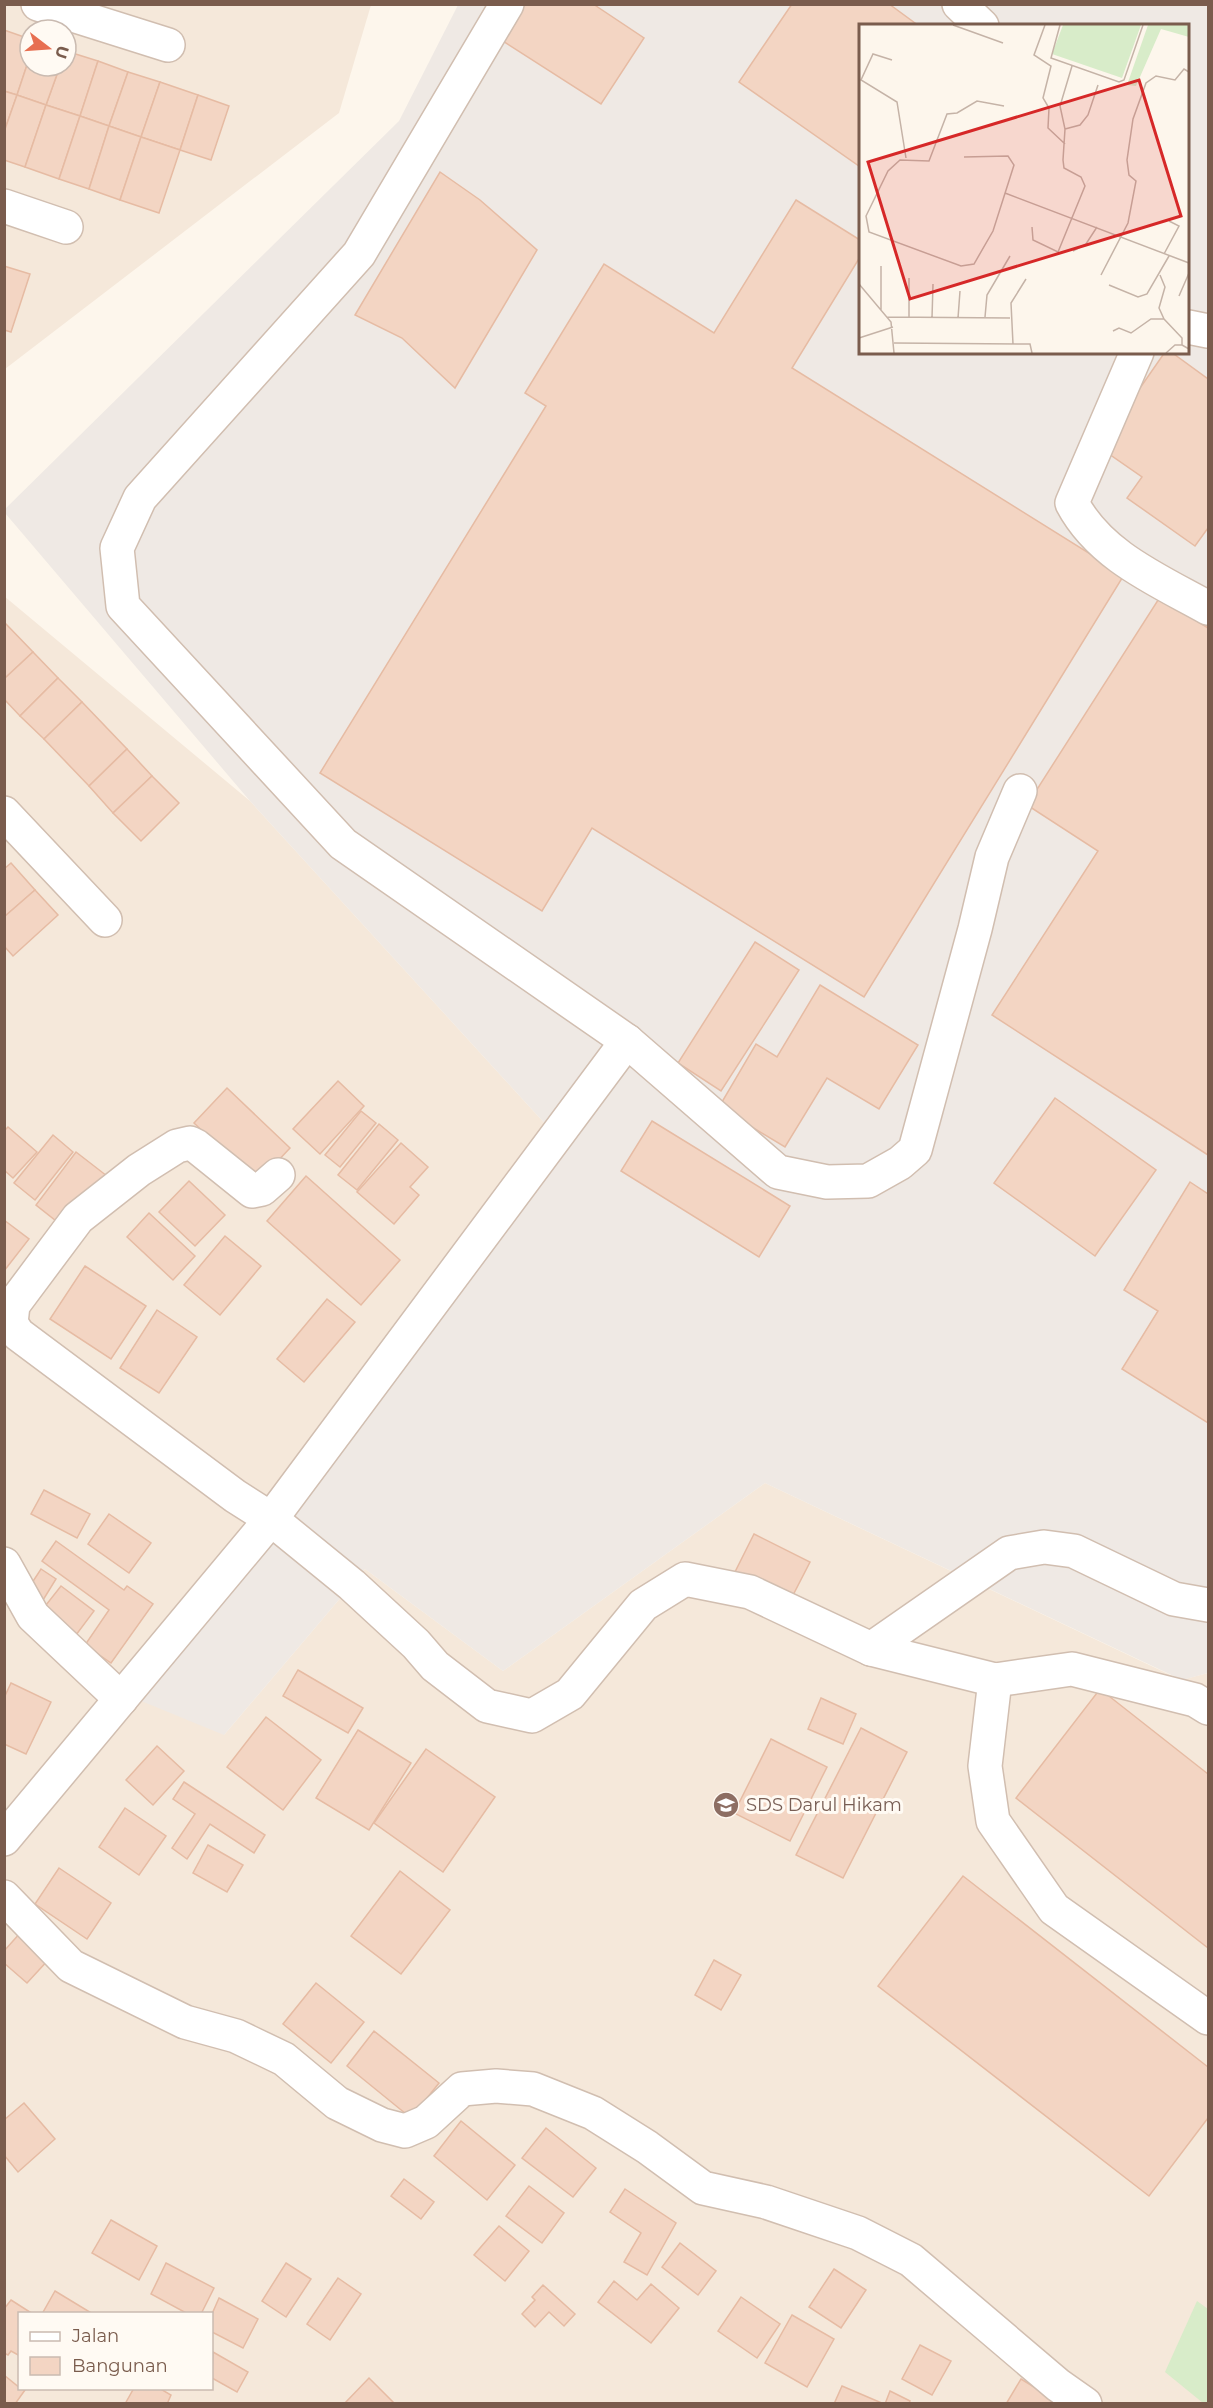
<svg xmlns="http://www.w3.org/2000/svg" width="1213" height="2408" font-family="Montserrat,sans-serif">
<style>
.residential{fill:#f5e8da;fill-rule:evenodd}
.industrial{fill:#efe9e4;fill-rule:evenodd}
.green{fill:#d8ecc9}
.building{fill:#f3d5c3;stroke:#e6bba3;stroke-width:1.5}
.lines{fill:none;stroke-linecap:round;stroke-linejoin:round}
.minor-casing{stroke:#d1beb0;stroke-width:36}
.minor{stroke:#fff;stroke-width:33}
.labels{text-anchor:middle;stroke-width:6;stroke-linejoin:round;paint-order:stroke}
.education-label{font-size:18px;fill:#785e54;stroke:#fffaf3;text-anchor:start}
.inset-road{fill:none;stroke:#c5b3a7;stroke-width:1.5}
.view{fill:#d62828;fill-opacity:0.15;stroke:#d62828;stroke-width:3}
.inset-edge{fill:none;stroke:#7a5c4d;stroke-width:3}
</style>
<rect width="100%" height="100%" fill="#fdf6ec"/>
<g class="residential">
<path d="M5,5H371L339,113L5,369ZM30,30H66V66H30Z"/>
<path d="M4,596L250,801L548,1127L224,1735L365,1569L503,1671L765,1483L1181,1680L1208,1673V2403H5ZM20,2314H212V2388H20Z"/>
</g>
<path class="industrial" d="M458,5H1208V1673L1182,1680L765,1483L503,1671L365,1569L224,1735L129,1696L548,1127L250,801L5,513L4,510L399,121ZM860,26H1188V352H860Z"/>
<path class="green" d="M1197,2301L1208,2309V2403H1203L1165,2372Z"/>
<g class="building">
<path d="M511,4H593L644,38L601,104L492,34Z"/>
<path d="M792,4H889L919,26H860L859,166L739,82Z"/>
<path d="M4,30L30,39V56L17,95L4,91Z"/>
<path d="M66,51L98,61L80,116L46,105L60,66H66Z"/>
<path d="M30,56V66H60L46,105L17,95Z"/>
<path d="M98,61L128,72L109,126L80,116Z"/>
<path d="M128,72L160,82L141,137L109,126Z"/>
<path d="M160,82L198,95L180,150L141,137Z"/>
<path d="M4,91L17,95L4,132Z"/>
<path d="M17,95L46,105L25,167L4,160V132Z"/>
<path d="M198,95L229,106L211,160L180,150Z"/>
<path d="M46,105L80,116L59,179L25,167Z"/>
<path d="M80,116L109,126L89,189L59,179Z"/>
<path d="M109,126L141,137L120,200L89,189Z"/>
<path d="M141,137L180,150L159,213L120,200Z"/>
<path d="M440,172L480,200L537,250L455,388L402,338L355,315Z"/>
<path d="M796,200L860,240V257L792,368L1124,575L864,997L592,828L542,911L320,773L546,406L525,393L604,264L714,333Z"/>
<path d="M4,266L30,274L11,332L4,330Z"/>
<path d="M1165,352H1171L1208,379V528L1195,546L1127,498L1142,477L1099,447Z"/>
<path d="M1160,597L1208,628V1155L992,1015L1098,851L1027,805Z"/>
<path d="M6,624L33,652L4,679V626Z"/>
<path d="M33,652L58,678L20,716L4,699V679Z"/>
<path d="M58,678L82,702L44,739L20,716Z"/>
<path d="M82,702L127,749L89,786L44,739Z"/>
<path d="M127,749L152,776L113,813L89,786Z"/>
<path d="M152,776L179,803L141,841L113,813Z"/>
<path d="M11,863L35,890L4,917V869Z"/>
<path d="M35,890L58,915L13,956L4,946V917Z"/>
<path d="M755,942L799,970L721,1091L678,1063Z"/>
<path d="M820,985L918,1045L879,1109L827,1078L785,1147L719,1107L756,1044L777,1057Z"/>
<path d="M338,1081L364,1106L320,1154L293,1129Z"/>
<path d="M227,1088L290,1148L257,1183L194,1123Z"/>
<path d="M1055,1098L1156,1170L1095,1256L994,1183Z"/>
<path d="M361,1111L376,1123L340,1167L325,1155Z"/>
<path d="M652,1121L790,1206L759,1257L621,1171Z"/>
<path d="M379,1124L398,1140L357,1190L338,1175Z"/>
<path d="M8,1127L37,1152L13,1178L4,1170V1131Z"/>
<path d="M53,1135L73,1152L35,1200L14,1183Z"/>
<path d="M401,1143L428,1167L410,1187L419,1195L394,1224L357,1192Z"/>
<path d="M76,1152L107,1176L65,1228L36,1205Z"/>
<path d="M306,1176L400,1260L361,1305L267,1221Z"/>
<path d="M189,1181L225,1215L195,1246L159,1212Z"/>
<path d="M1190,1182L1208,1194V1423L1122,1369L1158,1311L1124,1290Z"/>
<path d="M149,1213L195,1256L173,1280L127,1237Z"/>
<path d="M4,1220L29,1239L4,1271Z"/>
<path d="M225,1236L261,1266L220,1315L184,1285Z"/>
<path d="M85,1266L146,1306L111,1359L50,1319Z"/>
<path d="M327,1299L355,1322L304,1382L277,1359Z"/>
<path d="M157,1310L197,1337L159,1393L120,1368Z"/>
<path d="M44,1490L90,1514L77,1538L31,1514Z"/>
<path d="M109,1514L151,1543L129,1573L88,1544Z"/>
<path d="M754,1534L810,1562L791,1599L735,1572Z"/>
<path d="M56,1541L124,1590L127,1586L153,1604L111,1663L85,1645L109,1610L42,1561Z"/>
<path d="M41,1569L56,1579L40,1605L24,1595Z"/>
<path d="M61,1586L94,1611L76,1635L42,1610Z"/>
<path d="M298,1670L363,1708L348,1733L283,1696Z"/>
<path d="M11,1683L51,1702L26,1754L4,1744V1698Z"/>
<path d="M1100,1689L1208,1774V1948L1016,1798Z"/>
<path d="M821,1698L856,1714L843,1744L808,1729Z"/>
<path d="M266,1717L321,1760L283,1810L227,1767Z"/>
<path d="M861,1728L907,1752L843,1878L796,1855Z"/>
<path d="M358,1730L411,1763L369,1830L316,1798Z"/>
<path d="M771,1739L827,1767L790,1841L734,1813Z"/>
<path d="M157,1746L184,1771L153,1805L126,1780Z"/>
<path d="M426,1749L495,1797L443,1872L374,1823Z"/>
<path d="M184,1782L265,1835L254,1853L210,1824L187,1859L172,1848L195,1814L173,1799Z"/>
<path d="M125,1808L166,1836L139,1875L99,1847Z"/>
<path d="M208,1845L243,1865L227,1892L193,1873Z"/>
<path d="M59,1868L111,1903L87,1939L35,1904Z"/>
<path d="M400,1871L450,1910L401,1974L351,1936Z"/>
<path d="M963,1876L1208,2067V2118L1149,2196L878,1986Z"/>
<path d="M21,1932L50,1958L27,1983L4,1963V1951Z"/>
<path d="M714,1960L741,1975L721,2010L695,1995Z"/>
<path d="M316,1983L364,2022L331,2063L283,2024Z"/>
<path d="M374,2031L439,2083L411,2118L347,2066Z"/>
<path d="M24,2103L55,2139L18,2172L4,2155V2120Z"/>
<path d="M461,2121L515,2165L487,2200L434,2156Z"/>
<path d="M546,2128L596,2168L573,2197L522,2158Z"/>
<path d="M404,2179L434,2202L421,2219L391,2196Z"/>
<path d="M529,2186L564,2213L542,2243L506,2216Z"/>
<path d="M625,2189L676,2223L647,2275L624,2262L641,2233L610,2212Z"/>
<path d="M111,2220L157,2246L139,2280L92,2253Z"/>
<path d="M499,2226L529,2251L505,2281L474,2255Z"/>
<path d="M680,2243L716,2271L698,2295L662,2267Z"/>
<path d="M166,2263L214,2288L201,2314H188L151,2294Z"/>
<path d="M286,2263L311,2279L286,2317L262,2301Z"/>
<path d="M834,2269L866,2290L841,2328L809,2307Z"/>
<path d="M338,2278L361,2294L330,2340L307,2324Z"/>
<path d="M614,2281L637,2300L651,2284L679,2308L651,2343L598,2302Z"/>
<path d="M543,2285L575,2314L564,2326L549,2312L535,2327L522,2314L535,2300L532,2297Z"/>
<path d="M55,2291L93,2314H42Z"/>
<path d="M741,2297L780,2324L757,2358L718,2331Z"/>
<path d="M219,2298L258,2319L243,2348L212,2332V2314Z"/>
<path d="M11,2300L33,2314H20V2356L11,2351L8,2355L4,2353V2309Z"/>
<path d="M792,2315L834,2339L807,2387L765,2363Z"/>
<path d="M920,2345L951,2361L932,2395L902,2379Z"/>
<path d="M213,2352L248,2372L237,2392L212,2378Z"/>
<path d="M4,2375L20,2388L25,2390L15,2404H4Z"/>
<path d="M369,2378L395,2404H344Z"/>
<path d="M1021,2379L1062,2404H1006Z"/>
<path d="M842,2386L884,2404H834Z"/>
<path d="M134,2388H159L171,2395L167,2404H125Z"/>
<path d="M890,2391L910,2401L909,2404H885Z"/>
</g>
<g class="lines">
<g class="minor-casing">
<g id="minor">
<path d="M38,4L168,45"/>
<path d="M507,4L359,254L140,498L117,548L123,606L343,844L627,1041L778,1172L827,1182L868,1181L900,1163L915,1150L975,929L992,857L1020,791"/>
<path d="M959,4L982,26"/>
<path d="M4,206L66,227"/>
<path d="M1188,327L1208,331"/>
<path d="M1137,352L1072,503C1100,556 1158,580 1208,608"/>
<path d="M4,813L105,920"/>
<path d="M278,1175L262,1189L252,1191L196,1146L190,1143L177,1146L139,1170L78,1218L13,1305L11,1323L18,1334L235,1496L271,1519L352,1585L416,1644L435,1666L487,1706L532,1716L570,1694L643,1605L685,1579L750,1592L871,1649L995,1680L1072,1669L1195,1700L1208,1708"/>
<path d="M4,1564L33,1616L121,1699"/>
<path d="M871,1649L1009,1553L1044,1547L1074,1551L1174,1599L1208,1605"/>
<path d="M995,1680L985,1766L993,1821L1054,1909L1208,2018"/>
<path d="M4,1839L271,1519L627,1041"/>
<path d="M4,1897L71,1966L185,2022L236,2036L284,2059L337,2103L382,2125L405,2131L426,2122L462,2089L496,2086L533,2089L593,2113L647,2147L703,2188L766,2202L858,2233L911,2260L1058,2385L1085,2404"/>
</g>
</g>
<use href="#minor" class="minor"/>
</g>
<defs>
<g id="school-disc" transform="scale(1.35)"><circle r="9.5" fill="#8d6e63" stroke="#fffaf3"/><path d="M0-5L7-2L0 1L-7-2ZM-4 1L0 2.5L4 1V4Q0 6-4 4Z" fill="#fff"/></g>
</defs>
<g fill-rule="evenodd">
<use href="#school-disc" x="726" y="1805"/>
</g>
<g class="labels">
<g class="education-label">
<text x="746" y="1811">SDS Darul Hikam</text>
</g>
</g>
<g transform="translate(859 24)">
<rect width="330" height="330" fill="#fdf6ec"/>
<path d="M204,1H282L263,54L193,30ZM289,1H330V13L302,5L277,62L268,61Z" fill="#d8ecc9"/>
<path class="inset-road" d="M94,1L144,19M186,1L175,31L192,42L184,74L190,84L189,104L206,120M201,1L192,34L260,58L265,56L284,1M33,36L14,30L2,56L38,78L47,134M206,105L221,101L229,91L239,61M105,133L149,132L155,141L134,207L115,240L102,242L10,208L7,192L29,147L41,136L70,137L88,90L98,89L118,77L145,82M146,169L330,239M173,203L174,216L199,228L226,162L222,153L205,144L204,136L206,105L201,82L213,42M214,227L227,220L238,203M305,230L320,202L310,197M242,251L269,199L277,157L270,151L268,136L274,95L287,59L297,52L316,56L325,45L330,48M301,251L306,263L300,284L305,295M0,260L32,298L35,329M250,261L279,273L288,270L310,232M320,272L330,249M22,286V242M28,293L151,294M126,293L128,271L151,232M50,294V254M73,294L74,260M99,294L101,267M254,307L260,304L272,309L292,295H305L323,314V321L330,325M0,314L34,303M35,319L171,320L173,329M154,320L152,279L167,255M307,329L316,321H323"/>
<path class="view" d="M280,56L322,192L51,275L9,138Z"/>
<rect width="330" height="330" class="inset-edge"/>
</g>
<rect width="1213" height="2408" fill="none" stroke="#7a5c4d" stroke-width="12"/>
<rect x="18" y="2312" width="195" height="78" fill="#fffaf3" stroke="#cabbb1" stroke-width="1.5"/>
<rect x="30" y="2332" width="30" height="9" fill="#ffffff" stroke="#cabbb1" stroke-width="1.5"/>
<text x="72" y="2342" font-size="18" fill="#7a5c4d">Jalan</text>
<rect x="30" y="2357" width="30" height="18" fill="#f3d5c3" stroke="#cabbb1" stroke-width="1.5"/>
<text x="72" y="2372" font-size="18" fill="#7a5c4d">Bangunan</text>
<g transform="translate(48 48) rotate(107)"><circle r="28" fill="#fffaf3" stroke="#cabbb1" stroke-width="1.5"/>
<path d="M0-4.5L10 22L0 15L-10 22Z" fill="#e76f51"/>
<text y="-9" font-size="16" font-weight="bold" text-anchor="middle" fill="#7a5c4d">U</text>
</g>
</svg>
